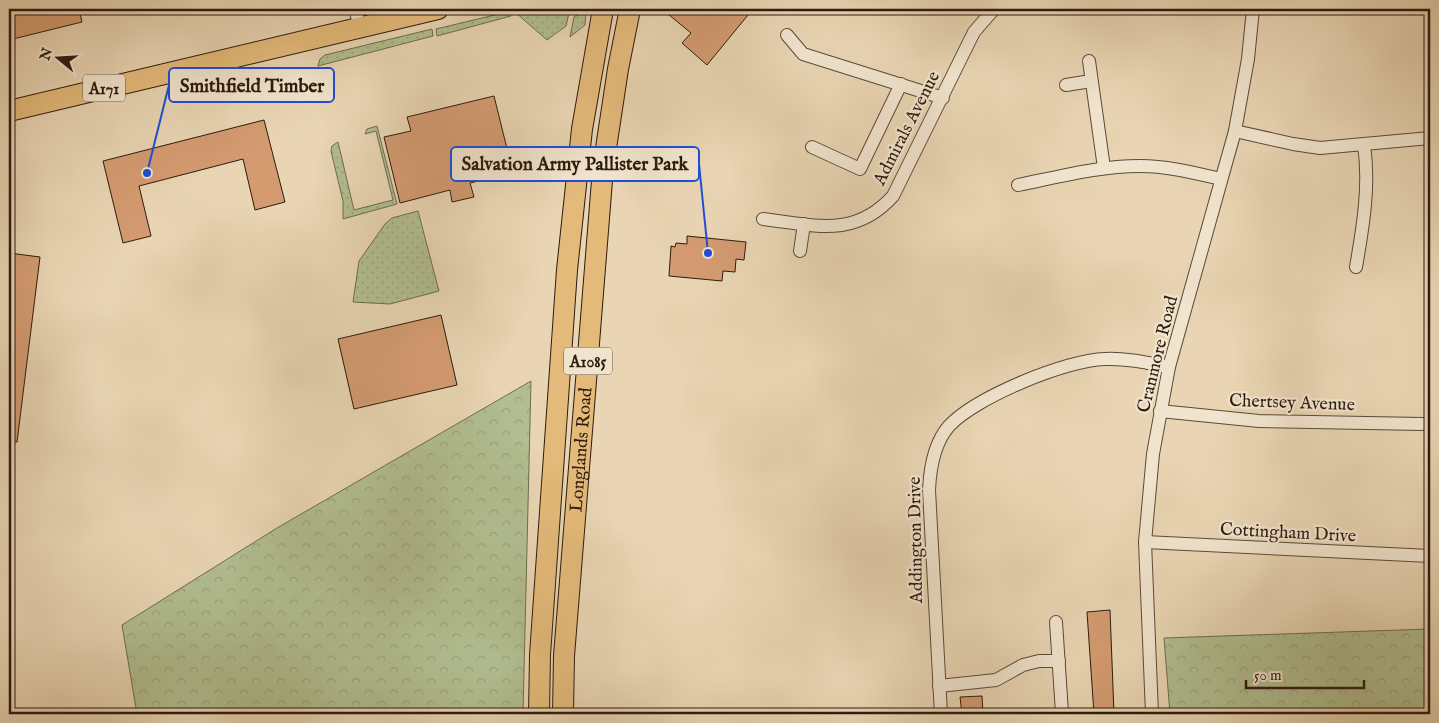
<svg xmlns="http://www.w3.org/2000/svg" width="1439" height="723" font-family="'IM FELL English',serif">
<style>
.grass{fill:url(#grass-dots);stroke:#6e6c4f}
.park{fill:url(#park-crowns);stroke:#6e6c4f}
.building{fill:#d49b71;stroke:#2c1b0e}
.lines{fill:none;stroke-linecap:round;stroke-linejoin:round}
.minor-casing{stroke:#5b4a37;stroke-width:14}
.primary-casing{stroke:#2c1b0e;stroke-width:22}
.minor{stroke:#f1e4ce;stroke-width:12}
.primary{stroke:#e4ba7a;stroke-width:20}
.labels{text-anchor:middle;stroke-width:4.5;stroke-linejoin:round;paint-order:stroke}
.shield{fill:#f1e4ce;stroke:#675748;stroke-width:1}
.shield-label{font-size:16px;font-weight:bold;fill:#2c1b0e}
.street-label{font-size:18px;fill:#2c1b0e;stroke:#f1e4ce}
.leader{fill:none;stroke:#1d4ed8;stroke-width:2}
.callout-dot{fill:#1d4ed8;stroke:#f1e4ce;stroke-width:2}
.callout{fill:#f1e4ce;stroke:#1d4ed8;stroke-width:2}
.callout-label{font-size:19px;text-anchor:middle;font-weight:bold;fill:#2c1b0e}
</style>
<defs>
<pattern id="grass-dots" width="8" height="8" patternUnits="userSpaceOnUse" patternTransform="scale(1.25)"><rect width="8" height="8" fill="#b1be90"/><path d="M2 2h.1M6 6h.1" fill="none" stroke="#98a37b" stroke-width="1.8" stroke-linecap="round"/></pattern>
<pattern id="park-crowns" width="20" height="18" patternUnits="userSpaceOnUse" patternTransform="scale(1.25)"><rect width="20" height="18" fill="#b1be90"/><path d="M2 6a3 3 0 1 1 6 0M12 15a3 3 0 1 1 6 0" fill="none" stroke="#98a37b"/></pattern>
</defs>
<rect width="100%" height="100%" fill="#e9d5b3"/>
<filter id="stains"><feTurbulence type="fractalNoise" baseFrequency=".004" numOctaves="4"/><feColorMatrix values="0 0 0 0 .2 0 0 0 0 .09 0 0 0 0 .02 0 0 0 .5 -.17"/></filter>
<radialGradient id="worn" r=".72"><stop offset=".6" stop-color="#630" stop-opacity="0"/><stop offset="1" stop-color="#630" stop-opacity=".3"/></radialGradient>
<g class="grass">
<path d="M570,9L566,26L547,40L515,12Z"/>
<path d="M507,12L511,16L437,36L436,29Z"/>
<path d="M582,12H586L585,25L570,37L574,17Z"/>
<path d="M432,29L433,36L318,66L320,59L325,55Z"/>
<path d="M377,126L397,204L343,219V201L331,151L332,146L338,142L354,210L393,200L376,131L365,134L367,129Z"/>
<path d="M418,211L439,291L390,304L353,302L359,261L385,224L392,218Z"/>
</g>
<g class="park">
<path d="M531,381L523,714H137L122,625L277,528Z"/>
<path d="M1430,629V714H1170L1164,638Z"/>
</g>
<g class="building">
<path d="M9,9H79L82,22L9,40Z"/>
<path d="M662,9H741L748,15L707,65L682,43L691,33Z"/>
<path d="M494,96L513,173L470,183L474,197L452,202L450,190L400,203L384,137L411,131L407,117Z"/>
<path d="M264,120L285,202L255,210L243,159L139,186L151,236L123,243L103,161Z"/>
<path d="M687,236L746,242L744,260L736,259L735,272L723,271L722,281L669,276L671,246L675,247L676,243L687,244Z"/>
<path d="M9,253L40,257L17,442H9Z"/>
<path d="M441,315L457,385L354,409L338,339Z"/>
<path d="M1110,610L1114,714H1094L1087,612Z"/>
<path d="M982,696L983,714H962L960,697Z"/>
</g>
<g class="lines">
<g class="minor-casing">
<g id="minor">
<path d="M355,9L360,27"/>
<path d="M787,35L803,54L943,98"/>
<path d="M1089,61L1104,168"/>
<path d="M1066,85L1091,81"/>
<path d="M1235,131L1293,144L1320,148L1430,138"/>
<path d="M812,147L860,169L901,84"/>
<path d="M1018,185C1058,177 1099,166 1140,166C1168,166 1195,173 1221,179"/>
<path d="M763,219C814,225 854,239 893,196L974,32L994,9"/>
<path d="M800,251L804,224"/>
<path d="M1356,267C1363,227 1370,185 1364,145"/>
<path d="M1160,411L1259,421L1422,424"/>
<path d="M1145,542L1430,556"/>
<path d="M1056,622L1062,713"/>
<path d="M939,686L996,680L1023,665L1039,661H1059"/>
<path d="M941,714L929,490C930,468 934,443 949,426C976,397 1066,360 1105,359C1126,358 1148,363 1169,367"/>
<path d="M1152,714L1145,542L1153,454L1169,367L1235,131L1248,59L1253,9"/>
</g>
</g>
<g class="primary-casing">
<g id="primary">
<path d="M9,111L438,9"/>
<path d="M539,714L540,655L567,270L582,129L603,9"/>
<path id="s1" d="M563,714L564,656L603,168L618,69L630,9"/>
</g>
</g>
<use href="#minor" class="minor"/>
<use href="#primary" class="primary"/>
</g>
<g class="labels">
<g class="shield">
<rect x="83" y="74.5" width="42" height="27" rx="4"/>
<rect x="564" y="347.5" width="48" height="27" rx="4"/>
</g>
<g class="shield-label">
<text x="104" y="94">A171</text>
<text x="588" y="367">A1085</text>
</g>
<g class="street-label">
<text transform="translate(906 128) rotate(-63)" y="6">Admirals Avenue</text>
<text transform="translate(1157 354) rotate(-76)" y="6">Cranmore Road</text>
<text transform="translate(1292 402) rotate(2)" y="6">Chertsey Avenue</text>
<text dy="6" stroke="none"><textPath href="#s1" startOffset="265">Longlands Road</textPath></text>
<text transform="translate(1288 532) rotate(3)" y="6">Cottingham Drive</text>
<text transform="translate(915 540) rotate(-91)" y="6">Addington Drive</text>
</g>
</g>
<path class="leader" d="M147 173L169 85M708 253L699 164"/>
<g class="callout-dot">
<circle cx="147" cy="173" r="5"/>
<circle cx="708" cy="253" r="5"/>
</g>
<g class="callout">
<rect x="169" y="68" width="165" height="34" rx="5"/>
<rect x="451" y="147" width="248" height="34" rx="5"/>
</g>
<g class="callout-label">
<text x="252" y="92">Smithfield Timber</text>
<text x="575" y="170">Salvation Army Pallister Park</text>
</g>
<rect width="1439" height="723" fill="none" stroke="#e9d5b3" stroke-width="30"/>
<rect x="10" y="10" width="1419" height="703" fill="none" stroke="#2c1b0e" stroke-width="2.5"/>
<rect x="15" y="15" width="1409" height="693" fill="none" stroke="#2c1b0e"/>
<g transform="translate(58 58) rotate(288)" stroke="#f1e4ce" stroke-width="4" paint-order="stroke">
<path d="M0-4L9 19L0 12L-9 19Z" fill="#2c1b0e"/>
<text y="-8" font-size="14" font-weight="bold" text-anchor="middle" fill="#2c1b0e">N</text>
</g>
<path d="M1246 680v8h118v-8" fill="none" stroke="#2c1b0e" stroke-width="2.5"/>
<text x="1254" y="680" font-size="15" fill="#2c1b0e" stroke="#f1e4ce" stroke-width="4" paint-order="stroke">50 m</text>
<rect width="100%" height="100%" filter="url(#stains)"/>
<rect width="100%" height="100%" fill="url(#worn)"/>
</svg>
